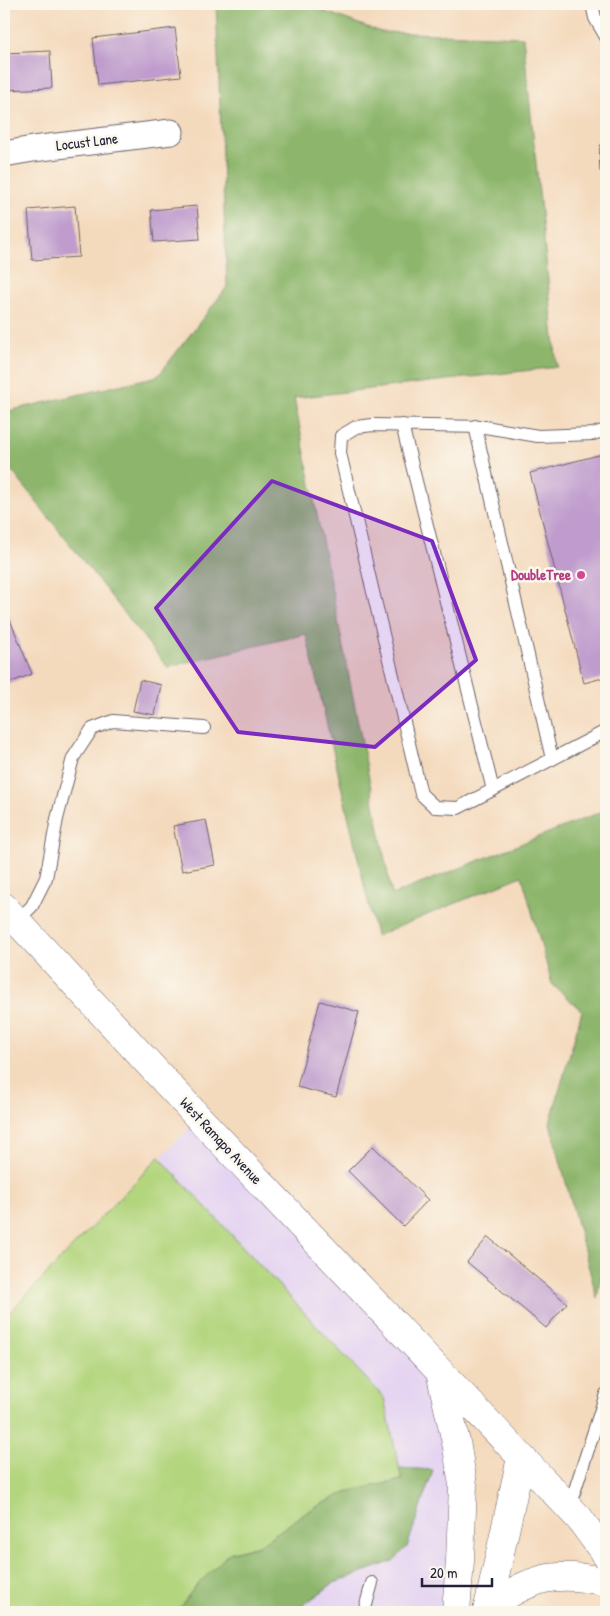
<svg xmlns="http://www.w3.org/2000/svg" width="610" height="1616" font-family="'Patrick Hand',sans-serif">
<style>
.built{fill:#e4d3f2}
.green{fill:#b2d57d;stroke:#6a7c5c}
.forest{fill:#8db66c;stroke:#586c54}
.building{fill:#bf9ccd}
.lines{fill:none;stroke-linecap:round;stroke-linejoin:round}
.lane-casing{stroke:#6c6268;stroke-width:14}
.street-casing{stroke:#6c6268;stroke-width:27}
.secondary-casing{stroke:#6c6268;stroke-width:29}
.highway-casing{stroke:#6c6268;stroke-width:29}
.lane{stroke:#fff;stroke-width:12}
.street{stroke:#fff;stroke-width:25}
.secondary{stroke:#fff;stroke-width:28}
.highway{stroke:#fff;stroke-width:28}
.marked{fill:#7b2cbf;fill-opacity:0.2;stroke:#7b2cbf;stroke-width:4;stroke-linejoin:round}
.hotel-dot{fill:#d1479c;stroke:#fbf7ec;stroke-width:2}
.labels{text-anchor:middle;stroke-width:5;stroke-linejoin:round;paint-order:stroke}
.street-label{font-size:15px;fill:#22223b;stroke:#fbf7ec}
.hotel-label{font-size:15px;font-weight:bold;fill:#b23c85;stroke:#fbf7ec;text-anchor:end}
</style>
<rect width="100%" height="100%" fill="#fbf7ec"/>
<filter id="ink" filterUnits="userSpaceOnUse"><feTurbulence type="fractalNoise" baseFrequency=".02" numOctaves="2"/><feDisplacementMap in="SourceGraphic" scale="10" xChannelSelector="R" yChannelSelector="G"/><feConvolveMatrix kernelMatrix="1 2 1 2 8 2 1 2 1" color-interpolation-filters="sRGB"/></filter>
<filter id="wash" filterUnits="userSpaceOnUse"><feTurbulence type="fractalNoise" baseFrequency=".0096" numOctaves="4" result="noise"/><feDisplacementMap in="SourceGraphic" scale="20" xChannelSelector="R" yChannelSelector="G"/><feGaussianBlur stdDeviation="1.12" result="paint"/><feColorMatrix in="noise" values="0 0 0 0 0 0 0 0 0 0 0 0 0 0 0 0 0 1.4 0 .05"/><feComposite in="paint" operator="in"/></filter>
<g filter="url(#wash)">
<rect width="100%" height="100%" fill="#f4dabd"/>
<path class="built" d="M199,1118L440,1372L457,1447L456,1612H4V1315L10,1312Z"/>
<path class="green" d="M159,1157L384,1398L402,1480L346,1492L310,1511L259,1545L229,1553L196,1586L176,1612H4V1315L10,1312Z"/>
<g class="forest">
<path d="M216,4H304L381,32L523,37L557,367L294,398L392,895L606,810V1247L597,1298L550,1123L582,1011L552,984L522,876L376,936L306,634L167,667L4,461V412L158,376L227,287Z"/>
<path d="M399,1468L433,1470L407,1547L393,1561L334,1583L293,1612H176L196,1586L229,1553L259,1545L310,1510L346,1492L402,1480Z"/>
</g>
<g id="blocks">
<g class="building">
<path d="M175,28L181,76L98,85L93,38Z"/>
<path d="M50,51L52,88L4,90V53Z"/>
<path d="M75,206L79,257L32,260L28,210Z"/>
<path d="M197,206L200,239L154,242L151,210Z"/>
<path d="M606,453V677L584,683L530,473Z"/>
<path d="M4,605L32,674L4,685Z"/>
<path d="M140,680L161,685L155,715L133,711Z"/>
<path d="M206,820L215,865L182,871L173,826Z"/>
<path d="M320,1001L359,1012L336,1097L297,1087Z"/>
<path d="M373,1146L428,1200L403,1226L348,1171Z"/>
<path d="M488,1237L567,1303L546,1328L467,1262Z"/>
</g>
</g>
</g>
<g filter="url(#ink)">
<use href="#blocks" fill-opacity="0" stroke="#6c6268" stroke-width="1"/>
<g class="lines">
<g class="lane-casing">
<g id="lane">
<path d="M592,4L595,18L606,37"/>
<path d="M606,149V168"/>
<path d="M402,425L493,790"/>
<path d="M475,426L552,759"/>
<path d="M606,430L593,434L538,436L485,427L373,425L356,427L341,436L340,453L421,794L435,807L458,808L606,731"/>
<path d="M16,922L32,906L46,878L57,819L73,758L92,729L113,721L204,728"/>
<path d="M569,1508L606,1394"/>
<path d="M364,1612L372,1583"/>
</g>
</g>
<g class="street-casing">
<path id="street" d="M4,154L33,149L171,132"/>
</g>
<g class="secondary-casing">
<g id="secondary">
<path d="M4,907L199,1118L579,1518"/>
<path d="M440,1372L457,1447L463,1485L460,1561L456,1612"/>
<path d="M487,1612L521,1458"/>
</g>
</g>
<g class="highway-casing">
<g id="highway">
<path d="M579,1518L606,1555"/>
<path d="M488,1607C533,1578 552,1570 606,1582"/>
</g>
</g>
<use href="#lane" class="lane"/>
<use href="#street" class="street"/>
<use href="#secondary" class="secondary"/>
<use href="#highway" class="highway"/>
</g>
</g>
<path class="marked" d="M272,481L432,541L476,660L375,747L238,732L156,608Z"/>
<circle class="hotel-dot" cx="581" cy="575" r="5"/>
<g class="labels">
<g class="street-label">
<text transform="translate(87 142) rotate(-7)" y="5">Locust Lane</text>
<text transform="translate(221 1141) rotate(47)" y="5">West Ramapo Avenue</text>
</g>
<g class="hotel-label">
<text x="571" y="580">DoubleTree</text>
</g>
</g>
<rect width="610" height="1616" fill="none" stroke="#fbf7ec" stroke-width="20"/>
<path d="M422 1578v8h70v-8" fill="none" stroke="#22223b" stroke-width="2.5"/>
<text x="430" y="1578" font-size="15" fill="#22223b" stroke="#fbf7ec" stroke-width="4" paint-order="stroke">20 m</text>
</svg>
